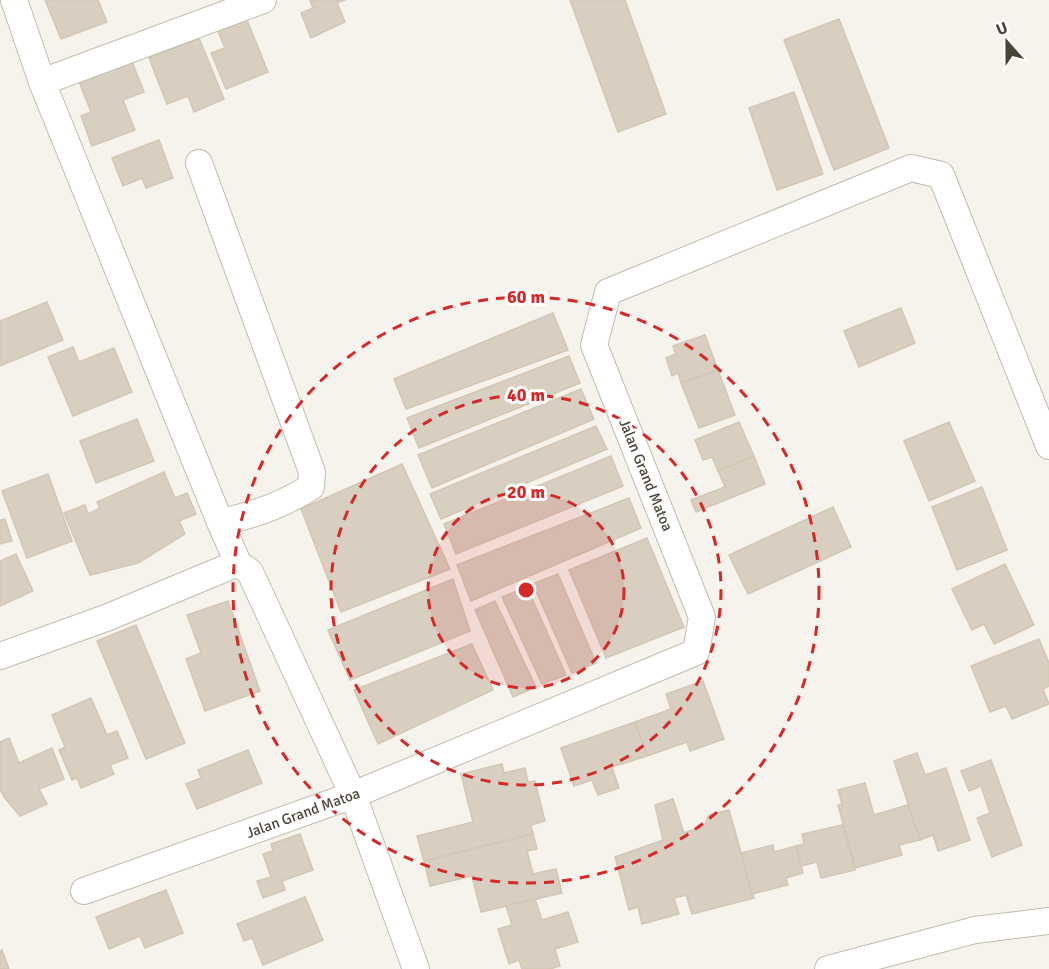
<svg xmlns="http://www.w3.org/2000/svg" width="1049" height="969" font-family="Signika,sans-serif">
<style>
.building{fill:#d8cfc1;stroke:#d3c7b4;stroke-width:1.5}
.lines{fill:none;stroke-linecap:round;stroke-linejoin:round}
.street-casing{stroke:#c2bbae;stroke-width:28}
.street{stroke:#fff;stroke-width:26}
.ring{fill:none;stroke:#d62828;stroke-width:3;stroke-dasharray:10 8}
.labels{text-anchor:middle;stroke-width:6;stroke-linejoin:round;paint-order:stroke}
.street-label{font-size:15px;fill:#4b4439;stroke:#fff}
.centre{fill:#d62828;stroke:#fff;stroke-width:3}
.ring-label{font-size:18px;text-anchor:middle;font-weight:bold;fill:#d62828;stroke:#fff;stroke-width:6;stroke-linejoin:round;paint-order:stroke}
</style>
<rect width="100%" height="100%" fill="#f6f3ec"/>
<g class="building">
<path d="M45,0H98L107,22L61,39Z"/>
<path d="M310,0H345L337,3L345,22L311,38L301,13L313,8Z"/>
<path d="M570,0H625L666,114L618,132Z"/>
<path d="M245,15L268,72L226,89L211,53L225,48L216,26Z"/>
<path d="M839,19L889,148L834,170L784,40Z"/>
<path d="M199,38L224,99L194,112L188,96L167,104L149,58Z"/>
<path d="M131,59L144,92L123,100L135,130L92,146L81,116L91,112L78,79Z"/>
<path d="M794,92L823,174L777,190L749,108Z"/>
<path d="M159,140L173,178L146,188L142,178L123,186L112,158Z"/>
<path d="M47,302L63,340L0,366V321Z"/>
<path d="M901,308L915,343L859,367L844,331Z"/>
<path d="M553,313L568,350L406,409L394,379Z"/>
<path d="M705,335L718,370L681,383L678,373L672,376L666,358L676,354L673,346Z"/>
<path d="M73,347L79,362L114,348L132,392L73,416L48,357Z"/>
<path d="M569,356L580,383L419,448L407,418Z"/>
<path d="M718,370L735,415L699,428L681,383Z"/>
<path d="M581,389L594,419L432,488L418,455Z"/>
<path d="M137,419L154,461L96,483L80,441Z"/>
<path d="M739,422L754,456L718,471L712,457L703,460L695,440Z"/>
<path d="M949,422L975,481L929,501L904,441Z"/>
<path d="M596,426L607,449L441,519L430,494Z"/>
<path d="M611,456L623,486L456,554L444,524Z"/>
<path d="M754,456L765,484L696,512L691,500L725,487L718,471Z"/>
<path d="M402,464L450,569L341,612L301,509Z"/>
<path d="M164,472L175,498L187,493L196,514L179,521L185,534L138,563L90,575L64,513L85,505L88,514L100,508L97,502Z"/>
<path d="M48,474L72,541L27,558L2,491Z"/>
<path d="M982,487L1007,550L957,570L932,507Z"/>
<path d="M629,498L641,528L471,601L457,565Z"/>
<path d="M833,507L851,547L748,594L729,555Z"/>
<path d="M5,519L12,541L0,544V520Z"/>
<path d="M647,538L684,627L606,658L569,570Z"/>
<path d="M16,554L33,591L0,606V561Z"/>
<path d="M1005,564L1034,625L994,644L984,624L972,630L952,589Z"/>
<path d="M558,574L596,663L572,673L533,584Z"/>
<path d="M453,579L470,631L350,680L328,630Z"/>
<path d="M527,587L566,675L542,684L502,597Z"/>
<path d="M228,601L260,691L205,711L186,659L201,653L187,615Z"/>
<path d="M495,601L536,687L513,697L475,610Z"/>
<path d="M136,625L185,743L146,759L97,641Z"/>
<path d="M1039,639L1049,663V686L1043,689L1049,704L1012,719L1006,706L990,712L971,666Z"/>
<path d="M472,644L493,690L378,744L354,690Z"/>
<path d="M703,681L724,739L690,751L687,742L647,756L635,722L671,709L666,694Z"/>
<path d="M91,698L107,735L117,731L128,758L110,765L114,774L81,788L77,778L72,780L59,750L65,747L52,715Z"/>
<path d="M635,722L647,756L612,767L619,788L598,795L592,780L574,786L561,748Z"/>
<path d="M9,738L19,763L52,748L64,779L39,789L47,804L20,816L4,797L0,789V742Z"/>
<path d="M248,750L262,783L197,809L186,784L201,778L198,770Z"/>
<path d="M917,753L925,775L946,768L970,840L938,851L933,835L920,840L894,761Z"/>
<path d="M991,760L1022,845L992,857L977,818L990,813L981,786L969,791L961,771Z"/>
<path d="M502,764L504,773L525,768L528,782L535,781L545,821L531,825L533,834L424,861L417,836L473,822L461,774Z"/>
<path d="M865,783L874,815L908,805L920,840L899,845L902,855L855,868L838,805L842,804L838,790Z"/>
<path d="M673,799L684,833L704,826L709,815L729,810L754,898L692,914L686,895L674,898L679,914L642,924L638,907L629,910L615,857L663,840L655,805Z"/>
<path d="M843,825L855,870L821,878L817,862L801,866L796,846L804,844L802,834Z"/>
<path d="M300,834L313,870L282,881L285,890L263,898L257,881L271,877L263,854L273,851L271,844Z"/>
<path d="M533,834L537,849L527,851L533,874L556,869L562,893L481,912L472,876L430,886L424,861Z"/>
<path d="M773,845L774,852L796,846L803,873L786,878L788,885L752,894L741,853Z"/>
<path d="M166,890L183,933L145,948L140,936L109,949L96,917Z"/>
<path d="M305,897L323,940L263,965L252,938L244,941L237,924Z"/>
<path d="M535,899L542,920L568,912L578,942L555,949L560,966L550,969H522L519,960L509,964L498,929L512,925L506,906Z"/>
<path d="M2,950L9,969H0V951Z"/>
</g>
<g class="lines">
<g class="street-casing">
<g id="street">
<path d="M14,0L42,82L220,522L238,563L250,572L353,795L416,969"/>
<path d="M42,82L263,0"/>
<path d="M199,163L312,472L311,487C284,504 252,516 220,522"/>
<path d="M0,656L106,618L238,563"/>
<path d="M84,891L353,795L696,652L702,617L594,345L608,292L911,168L941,175L1049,446"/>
<path d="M828,969L975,930L1049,921"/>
</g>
</g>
<use href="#street" class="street"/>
</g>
<circle cx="526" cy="590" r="98" fill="#d62828" fill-opacity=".12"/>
<g class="ring">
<circle cx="526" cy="590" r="98"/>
<circle cx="526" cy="590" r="195"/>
<circle cx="526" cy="590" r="293"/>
</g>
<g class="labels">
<g class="street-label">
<text transform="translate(646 475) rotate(68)" y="5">Jalan Grand Matoa</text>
<text transform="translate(303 813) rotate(-20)" y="5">Jalan Grand Matoa</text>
</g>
</g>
<circle cx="526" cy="590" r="9" class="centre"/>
<g class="ring-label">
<text x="526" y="303">60 m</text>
<text x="526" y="401">40 m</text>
<text x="526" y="498">20 m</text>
</g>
<g transform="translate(1007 42) rotate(339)" stroke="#ffffff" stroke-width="4.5" paint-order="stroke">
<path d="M0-4.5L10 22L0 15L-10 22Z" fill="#4b4439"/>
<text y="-9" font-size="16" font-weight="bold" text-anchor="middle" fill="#4b4439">U</text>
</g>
</svg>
